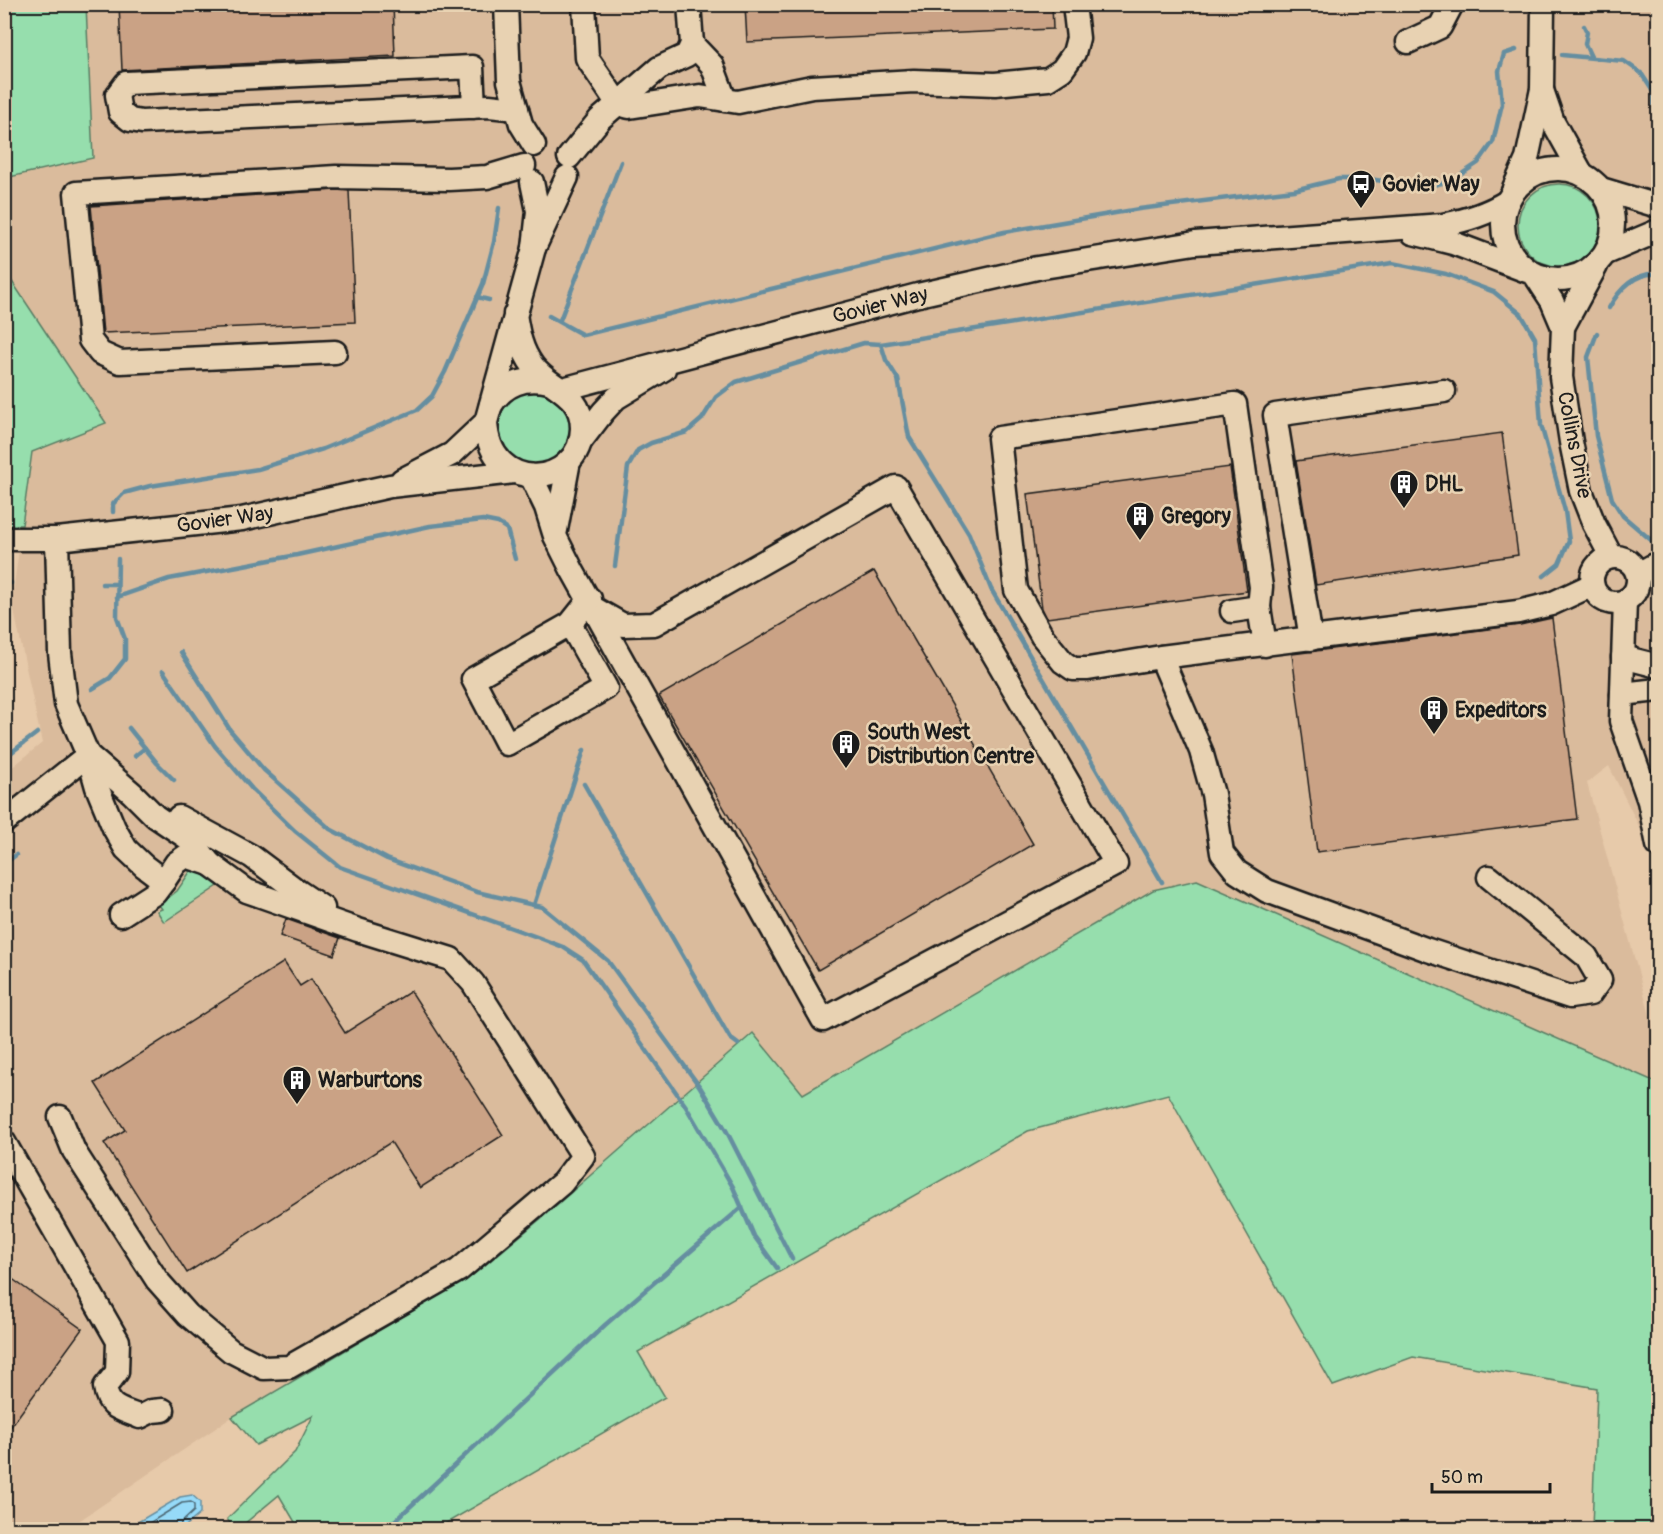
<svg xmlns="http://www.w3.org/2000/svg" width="1663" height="1534" font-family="Pangolin,sans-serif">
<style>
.built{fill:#dabb9c}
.green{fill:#96dead;stroke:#597d64;stroke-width:1.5}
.water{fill:#96daf8;stroke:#658ea0;stroke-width:1.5}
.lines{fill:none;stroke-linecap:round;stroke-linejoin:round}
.shore{stroke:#4d6874;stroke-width:1.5}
.stream{stroke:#658ea0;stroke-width:4.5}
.building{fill:#caa285;stroke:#1c1c1c;stroke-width:1.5}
.minor-casing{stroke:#1c1c1c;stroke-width:27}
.minor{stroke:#e8d2b2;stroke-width:22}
.labels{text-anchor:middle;stroke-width:5;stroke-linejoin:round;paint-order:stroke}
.poi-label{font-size:21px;font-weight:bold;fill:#1c1c1c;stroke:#e8d2b2;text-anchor:start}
.street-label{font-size:21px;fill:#1c1c1c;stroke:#e8d2b2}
</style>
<rect width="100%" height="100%" fill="#e7caaa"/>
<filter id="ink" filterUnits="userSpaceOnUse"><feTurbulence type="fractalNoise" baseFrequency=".0167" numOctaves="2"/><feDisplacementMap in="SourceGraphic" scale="12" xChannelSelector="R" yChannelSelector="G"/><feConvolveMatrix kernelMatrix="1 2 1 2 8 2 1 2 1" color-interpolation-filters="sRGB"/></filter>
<g filter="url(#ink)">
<path class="built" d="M86,5H1658V311L1648,334L1658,336V864L1609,766L1587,783L1658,1045V1083L1197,880L1153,890L802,1094L753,1033L544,1216L472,1276L232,1417L67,1529H5L4,774L42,743L12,601L32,452L106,423L5,271L4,178L92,158Z"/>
<g class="green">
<path d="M4,5H86L93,158L5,178Z"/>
<circle cx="1559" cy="225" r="41"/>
<path d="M5,271L106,423L32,452L22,525H5Z"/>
<circle cx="534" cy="428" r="36"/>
<path d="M192,869L207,874L221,884L164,922L157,911L162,909L159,905L177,891Z"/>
<path d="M1197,880L1658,1083V1529H1592L1597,1388L1413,1357L1333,1386L1168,1094L1028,1131L638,1352L665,1397L436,1529H299L279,1495L238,1529H235L227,1519L295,1452L313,1416L256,1445L232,1417L472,1276L544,1216L753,1033L803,1094L1153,890Z"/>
</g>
<path class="water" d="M192,1495L200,1502V1514L182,1529H126L180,1497Z"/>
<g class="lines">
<path class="shore" d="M138,1530L182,1503L191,1502L194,1505V1511L181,1523L179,1530"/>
<g class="stream">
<path d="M1584,4V7"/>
<path d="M1584,26L1587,32L1585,44L1591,57"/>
<path d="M1562,55L1624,61L1641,73L1654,93L1655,136L1658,146"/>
<path d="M477,297L489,300"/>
<path d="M1609,308C1619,289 1636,272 1658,274"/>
<path d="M549,316L583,335L1004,232L1139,209L1294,190L1339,179H1369L1424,187L1451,181L1478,163L1493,142L1502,104L1499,71L1504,54L1516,50"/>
<path d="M560,320L621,162"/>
<path d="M1597,333L1588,357L1596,436L1612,499L1623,516L1651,540"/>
<path d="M881,344L886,360L898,379L909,437L969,534L991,589L1162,882"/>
<path d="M113,512V504L124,493L150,486L258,469L323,449L417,410L432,396L445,372L483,284L494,242L499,208"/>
<path d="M615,566L628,467L638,450L651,443L687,432L702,419L716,397L736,382L864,343L881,344L1392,263L1446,274L1494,292L1521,314L1535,338L1541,425L1565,511L1569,541L1559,564L1544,576"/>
<path d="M4,584L11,583"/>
<path d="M102,584H117"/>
<path d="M117,597L169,579L297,555L430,526L483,520L498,523L507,529L515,559"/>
<path d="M181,652L230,730L264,770L330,829L387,859L477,892L542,907L608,961L700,1087L727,1132L792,1259"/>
<path d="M163,671L215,746L252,789L295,831L340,867L537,937L563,947L583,960L685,1105L733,1187L754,1236L777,1268"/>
<path d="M92,689L110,678L125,659V639L117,617L118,559"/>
<path d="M129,728L157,763L174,780"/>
<path d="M135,756L145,748"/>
<path d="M4,758L37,733"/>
<path d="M584,784L730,1038L738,1044"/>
<path d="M4,864L16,855"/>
<path d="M534,905L584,750"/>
<path d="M385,1530L605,1325L742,1207"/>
</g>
</g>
<g class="building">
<path d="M119,4H393L395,56L122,70Z"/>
<path d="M745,4H1052L1053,29L747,42Z"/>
<path d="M336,190L349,191L355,322L103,333L91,206Z"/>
<path d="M1502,433L1518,555L1316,585L1296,461Z"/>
<path d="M1230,467L1247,591L1047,618L1042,608L1027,494Z"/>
<path d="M874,571L1033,844L818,970L659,696Z"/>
<path d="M1552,618L1577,819L1317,852L1292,654L1520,625Z"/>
<path d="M286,919L340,938L334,955L280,936Z"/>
<path d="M284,962L300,986L311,979L345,1033L411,991L503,1135L420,1188L391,1142L187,1273L104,1143L125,1130L95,1083Z"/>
<path d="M4,1273L82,1329L4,1436Z"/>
</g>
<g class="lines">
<g class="minor-casing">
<g id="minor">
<path d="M506,4L509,81L521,124L534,145"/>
<path d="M584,4L587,58L618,104L629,107L700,96L738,102L812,87L914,81L995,84L1048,79L1062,70L1074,53L1078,38L1074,4"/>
<path d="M1408,42L1440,27L1452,4"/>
<path d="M692,44L712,65L725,100"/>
<path d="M1542,90L1553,122L1582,174"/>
<path d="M474,107L472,67L126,83L117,95L120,112L130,120L142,122L489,106L517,109"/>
<path d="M569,157L600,119L659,68L687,55L692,44L689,4"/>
<circle cx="1558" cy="224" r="55"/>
<path d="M532,182L538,211L534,248L567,177"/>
<path d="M1514,188L1527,159L1542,89L1543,4"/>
<path d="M1601,189L1658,206"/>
<path d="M1413,233L1453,243L1527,271"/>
<path d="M1606,253L1658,231"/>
<path d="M1535,275L1552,301L1563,327L1561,377L1571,442L1581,491L1594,524L1611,556"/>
<path d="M515,314C518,333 521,350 533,366C550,389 582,392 582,428C581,489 489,496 486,422L534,248"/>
<path d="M1563,327L1596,266"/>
<path d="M335,352L120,362L100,353L90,340L76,193L336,177L449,179L487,177L524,166"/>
<path d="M563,389L918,295L1037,268L1195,243L1443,225C1467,220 1487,214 1508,201"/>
<path d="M491,405C505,383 525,377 549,382"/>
<path d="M580,442L603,412L616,398L664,369"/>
<path d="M531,476L546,507L555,536L572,570L823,1020L1116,864L896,487L654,624L623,625L595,609"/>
<path d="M402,480L452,454L486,422"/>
<path d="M556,530L569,461"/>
<path d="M4,539H57L242,519L390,486L514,472"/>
<path d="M57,539L60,653L66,704L88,755L97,787L114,828L126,849L144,866L164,881L176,863L186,856L210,864"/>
<circle cx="1615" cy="580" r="23"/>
<path d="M1638,574L1658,563"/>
<path d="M1625,601L1621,721L1649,801L1658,845"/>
<path d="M1232,611L1259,607"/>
<path d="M570,624L606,688L507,744L473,679L570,624L590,599"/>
<path d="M1311,639L1275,415L1444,391"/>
<path d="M1265,645L1259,607L1261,587L1235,404L999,438L1016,590L1042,636L1063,662L1073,669H1088L1161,657L1518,612L1551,604L1592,585"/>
<path d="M1161,657L1201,751L1213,794L1222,853L1237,872L1267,891L1428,950L1570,997L1590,994L1600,980L1586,956L1489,877"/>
<path d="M1623,657L1658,666"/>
<path d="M1622,694L1658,690"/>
<path d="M179,817L251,856L299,892L323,908"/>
<path d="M4,822L88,755"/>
<path d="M121,915L155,893L164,881"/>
<path d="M60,1117L74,1151L157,1280L188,1315L231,1351L264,1368L289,1367L459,1270L562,1183L583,1156L473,983L451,959L358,930L247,891L210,864L192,841L155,816L132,793L88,755"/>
<path d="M4,1142L118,1341L117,1372L105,1387C108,1409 121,1409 140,1417L152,1411L163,1410"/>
</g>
</g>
<use href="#minor" class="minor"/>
</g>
</g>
<defs>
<g id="bus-pin" transform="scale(1.5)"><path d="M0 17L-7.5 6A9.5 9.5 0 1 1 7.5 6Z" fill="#1c1c1c" stroke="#e8d2b2"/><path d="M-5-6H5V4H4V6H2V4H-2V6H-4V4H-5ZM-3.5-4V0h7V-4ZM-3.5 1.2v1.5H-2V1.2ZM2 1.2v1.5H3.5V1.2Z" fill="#fff"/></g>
<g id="building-pin" transform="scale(1.5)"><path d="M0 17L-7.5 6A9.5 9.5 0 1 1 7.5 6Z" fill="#1c1c1c" stroke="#e8d2b2"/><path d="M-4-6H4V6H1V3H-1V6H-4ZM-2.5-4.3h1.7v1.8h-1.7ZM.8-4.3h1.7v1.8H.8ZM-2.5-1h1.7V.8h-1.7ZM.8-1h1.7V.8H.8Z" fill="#fff"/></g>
</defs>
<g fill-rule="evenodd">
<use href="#bus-pin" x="1361" y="184"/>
<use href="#building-pin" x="1404" y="484"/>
<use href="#building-pin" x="1140" y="516"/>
<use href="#building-pin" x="1434" y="710"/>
<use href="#building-pin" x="846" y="744"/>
<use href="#building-pin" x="297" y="1080"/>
</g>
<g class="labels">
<g class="poi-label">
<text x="1382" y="191">Govier Way</text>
<text x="1425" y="491">DHL</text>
<text x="1161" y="523">Gregory</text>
<text x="1455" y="717">Expeditors</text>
<text x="867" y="739">South West<tspan x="867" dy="24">Distribution Centre</tspan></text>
<text x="318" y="1087">Warburtons</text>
</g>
<g class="street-label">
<text transform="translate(880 305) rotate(-14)" y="7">Govier Way</text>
<text transform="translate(1575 445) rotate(79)" y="7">Collins Drive</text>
<text transform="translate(225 519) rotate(-8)" y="7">Govier Way</text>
</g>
</g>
<rect width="1663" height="1534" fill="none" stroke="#e8d2b2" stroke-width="24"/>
<rect x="12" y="12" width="1639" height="1510" fill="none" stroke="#1c1c1c" stroke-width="2" filter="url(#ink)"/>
<path d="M1432 1483v9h118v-9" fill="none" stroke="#1c1c1c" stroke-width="3"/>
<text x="1441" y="1483" font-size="18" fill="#1c1c1c" stroke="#e8d2b2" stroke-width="4.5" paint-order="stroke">50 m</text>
</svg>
